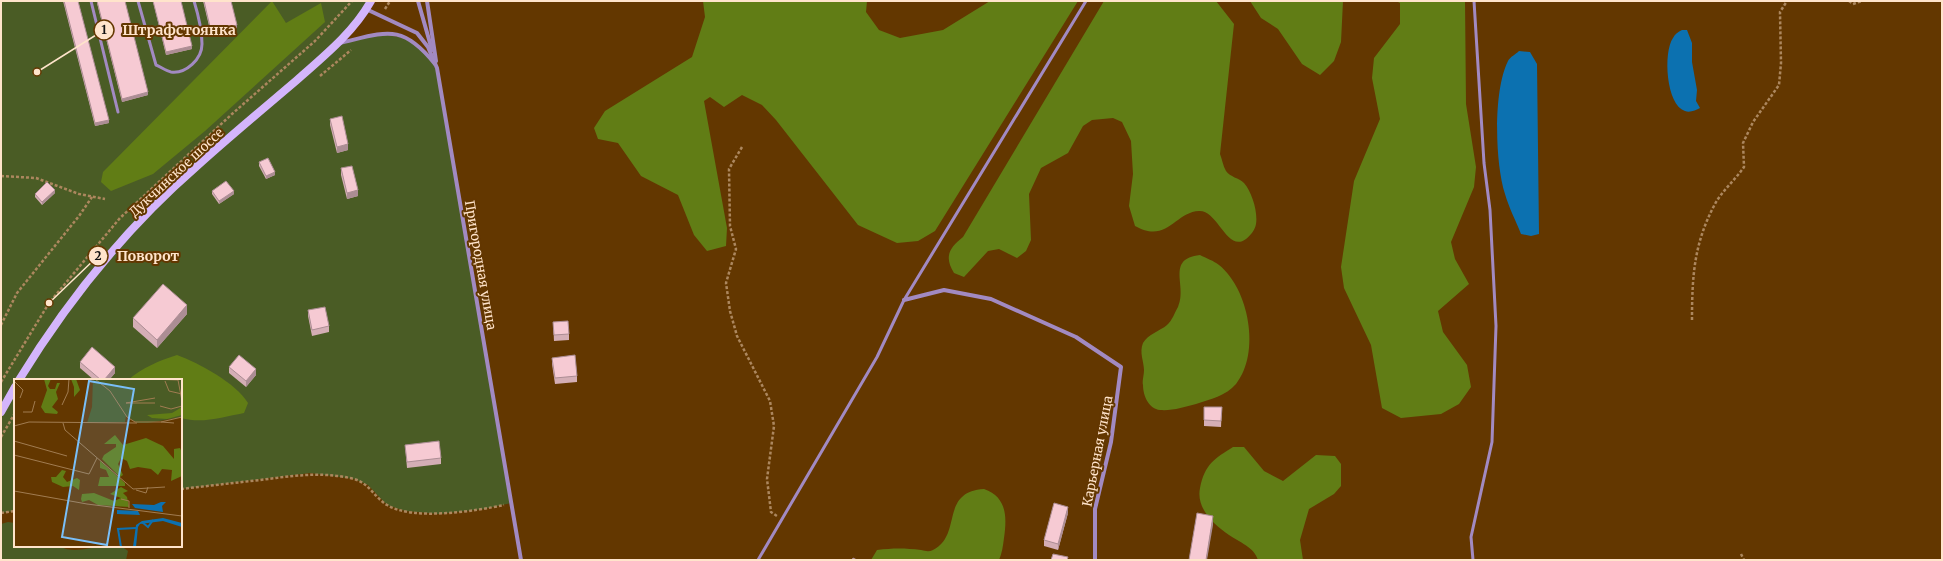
<svg xmlns="http://www.w3.org/2000/svg" width="1943" height="561" font-family="Merriweather,serif">
<style>
.green{fill:#4a5c25}
.forest{fill:#617d15}
.water{fill:#0c71b0}
.lines{fill:none;stroke-linecap:round;stroke-linejoin:round}
.path{stroke:#ac875e;stroke-width:2.5;stroke-dasharray:3 2;stroke-linecap:butt}
.lane{stroke:#a28ac2;stroke-width:3}
.street{stroke:#a28ac2;stroke-width:4}
.secondary{stroke:#d4b5fc;stroke-width:8}
.wall{fill:#d4aeb5}
.shaded-wall{fill:#ac8d94}
.building{fill:#f6cad3;stroke:#ac8d94}
.labels{text-anchor:middle;stroke-width:4;stroke-linejoin:round;paint-order:stroke}
.street-label{font-size:13px;fill:#ffe4cb;stroke:#633700}
.inset-river{fill:none;stroke:#0c71b0;stroke-width:2}
.inset-road{fill:none;stroke:#a17c51;stroke-width:1}
.view{fill:#79bff8;fill-opacity:0.15;stroke:#79bff8;stroke-width:2}
.inset-edge{fill:none;stroke:#ffe4cb;stroke-width:2}
.leader{fill:none;stroke:#ffe4cb;stroke-width:1.5}
.callout-dot{fill:#ffe4cb;stroke:#633700;stroke-width:1.5}
.mark-label{font-size:12px;text-anchor:middle;font-weight:bold;fill:#111}
.callout-label{font-size:14px;text-anchor:middle;font-weight:bold;fill:#ffe4cb;stroke:#633700;stroke-width:4;stroke-linejoin:round;paint-order:stroke}
</style>
<rect width="100%" height="100%" fill="#633700"/>
<g class="green">
<path d="M1,1H371L339,43L380,34L412,39L437,68L511,503L484,509L439,514L405,511L387,505L368,485L354,479L310,473L181,489V380H15V511L1,513Z"/>
<path d="M8,522L15,523V546H60C79,559 110,535 128,551L126,560H1V524Z"/>
</g>
<g class="forest">
<path d="M272,1L286,23L321,3L325,22L205,131L153,174L111,191L101,182L103,172Z"/>
<path d="M703,1H867L866,12L879,30L900,38L943,30L990,1H1078L935,231L918,241L897,243L858,225L776,120L762,105L742,95L724,107L710,97L704,101L727,228L726,246L707,251L694,235L678,195L641,176L618,143L598,139L594,128L605,111L692,57L705,17Z"/>
<path d="M1104,1H1216L1234,24L1220,154C1222,159 1223,166 1226,171C1230,177 1239,178 1244,183C1252,192 1258,212 1256,224C1255,230 1251,235 1246,239C1227,253 1218,210 1199,211C1175,212 1167,244 1135,226L1129,206L1133,174L1131,141L1122,122L1113,118L1092,120L1083,126L1068,153L1041,168L1029,194L1031,240L1026,251L1017,258L999,249L988,251L964,277L954,273C944,257 949,248 963,237Z"/>
<path d="M1250,1H1343L1341,42L1334,61L1320,75L1302,64L1278,29L1261,18Z"/>
<path d="M1396,1H1465L1466,104L1476,167L1474,187L1451,242L1455,259L1469,284L1438,311L1443,332L1467,365L1471,387L1459,404L1441,414L1401,418L1382,408L1371,345L1344,288L1341,267L1354,181L1380,119L1372,78L1374,58L1400,24V3Z"/>
<path d="M1200,255C1206,258 1214,261 1219,265C1249,289 1261,353 1236,384C1226,396 1210,399 1196,404C1185,407 1172,411 1160,410C1149,409 1143,396 1143,385C1142,381 1144,375 1144,370C1144,362 1139,352 1143,343C1148,334 1160,331 1167,325C1172,321 1175,312 1178,307C1188,286 1165,259 1200,255Z"/>
<path d="M177,355C199,363 236,383 248,403L244,413C223,417 202,424 181,418V380H128C143,367 159,361 177,355Z"/>
<path d="M1233,447H1244L1264,471L1283,481L1316,455L1335,456L1341,464V486L1334,494L1309,509L1300,540L1303,560H1258C1254,547 1239,542 1229,535C1213,524 1196,508 1200,488C1205,464 1214,459 1233,447Z"/>
<path d="M984,489C1007,497 1007,517 1004,538C1003,546 1002,553 999,560H871L877,550C893,548 905,548 921,550C925,551 929,552 933,550C963,535 939,492 984,489Z"/>
</g>
<g class="water">
<path d="M1682,30H1687L1692,43V62L1697,90L1696,101L1700,108C1696,110 1690,113 1685,111C1666,105 1663,52 1673,38C1675,34 1678,32 1682,30Z"/>
<path d="M1519,51L1530,52L1537,64L1539,234L1531,236L1521,234C1516,221 1509,208 1505,194C1495,163 1493,91 1508,61C1510,57 1516,54 1519,51Z"/>
</g>
<g class="lines">
<g class="path">
<path d="M1849,1L1853,4L1862,1"/>
<path d="M385,9L390,1"/>
<path d="M320,76L351,50"/>
<path d="M742,147L729,169L730,226L736,249L726,283L730,311L737,336L770,401L774,426L767,479L771,512L777,516"/>
<path d="M1,176L36,178L79,194L105,199"/>
<path d="M1692,320C1692,276 1694,243 1715,204C1722,191 1735,180 1744,167L1743,143L1753,122L1779,85L1781,63L1780,12L1787,1"/>
<path d="M1,325L17,293L79,216L92,197"/>
<path d="M1,382L49,303L120,218L232,114L315,41L352,1"/>
<path d="M1,437L15,413"/>
<path d="M181,489C207,486 233,483 260,480C291,476 322,471 354,479C369,483 374,497 387,505C413,521 475,511 504,505"/>
<path d="M1,513L15,511"/>
<path d="M1741,554L1744,560"/>
</g>
<g class="lane">
<path d="M91,1L118,112"/>
<path d="M138,1L156,65C161,67 166,71 171,72C186,74 202,59 202,44C202,30 198,14 194,1"/>
<path d="M758,560L877,357L904,300L1086,1"/>
<path d="M1473,560L1471,537L1492,442L1496,326L1490,210L1484,163L1474,1"/>
</g>
<g class="street">
<path d="M418,1L432,50"/>
<path d="M427,1L436,61"/>
<path d="M366,9L417,33L428,47L437,68L521,560"/>
<path d="M340,43C387,32 402,23 435,64"/>
<path d="M904,300L944,290L991,299L1076,337L1121,367L1111,442L1095,509V560"/>
</g>
<g class="secondary">
<path d="M19,380C68,300 126,228 196,167C229,137 263,109 297,80C324,56 353,33 371,1"/>
<path d="M1,412L15,387"/>
</g>
</g>
<g class="wall">
<path d="M63,1H78L109,123L95,126Z"/>
<path d="M97,1L148,95L122,102L97,3Z"/>
<path d="M153,1H181L192,49L166,55Z"/>
<path d="M203,1H231L237,28L211,34Z"/>
<path d="M330,119L348,150L337,153L330,125Z"/>
<path d="M259,162L275,175L266,179L259,166Z"/>
<path d="M341,168L358,196L347,199L341,175Z"/>
<path d="M212,191L234,194L219,204L212,194Z"/>
<path d="M55,193L42,205L35,197V194Z"/>
<path d="M308,310L329,326V332L312,336L308,316Z"/>
<path d="M187,314L157,348L133,327V318Z"/>
<path d="M553,322L569,334V340L554,341Z"/>
<path d="M552,358L577,376V382L555,384L552,364Z"/>
<path d="M80,362L115,373L109,380H94L80,368Z"/>
<path d="M229,367L256,375L246,387L229,373Z"/>
<path d="M1204,407H1222L1221,427L1204,426Z"/>
<path d="M405,445L441,458V464L407,468Z"/>
<path d="M1068,513L1058,550L1044,546V540Z"/>
</g>
<g class="shaded-wall">
<path d="M237,25V28L211,34V31Z"/>
<path d="M192,46V49L166,55V52Z"/>
<path d="M148,92V95L122,102V99Z"/>
<path d="M109,120V123L95,126V123Z"/>
<path d="M348,144V150L337,153V147Z"/>
<path d="M275,172V175L266,179V176Z"/>
<path d="M55,190V193L42,205V202Z"/>
<path d="M358,190V196L347,199V193Z"/>
<path d="M234,191V194L219,204V201Z"/>
<path d="M187,305V314L157,348V340Z"/>
<path d="M115,367V373L109,380H104Z"/>
<path d="M256,369V375L246,387V381Z"/>
<path d="M1068,507V513L1058,550V544Z"/>
<path d="M1213,516V525L1207,560H1206Z"/>
</g>
<g class="building">
<path d="M64,1H78L109,120L95,123Z"/>
<path d="M97,1H125L148,92L122,99Z"/>
<path d="M153,1H181L192,46L166,52Z"/>
<path d="M204,1H231L237,25L211,31Z"/>
<path d="M342,116L348,144L337,147L330,119Z"/>
<path d="M268,158L275,172L266,176L259,162Z"/>
<path d="M352,166L358,190L347,193L341,168Z"/>
<path d="M226,181L234,191L219,201L212,191Z"/>
<path d="M47,182L55,190L42,202L35,194Z"/>
<path d="M163,284L187,305L157,340L133,318Z"/>
<path d="M325,307L329,326L312,330L308,310Z"/>
<path d="M568,321L569,334L554,335L553,322Z"/>
<path d="M92,347L115,367L104,380H101L80,362Z"/>
<path d="M239,355L256,369L246,381L229,367Z"/>
<path d="M575,355L577,376L555,378L552,358Z"/>
<path d="M1204,407H1222L1221,421L1204,420Z"/>
<path d="M439,441L441,458L407,462L405,445Z"/>
<path d="M1054,503L1068,507L1058,544L1044,540Z"/>
<path d="M1197,513L1213,516L1206,560H1189Z"/>
<path d="M1053,554L1068,557L1067,560H1051Z"/>
<path d="M853,558L857,560H852Z"/>
</g>
<g class="labels">
<g class="street-label">
<text transform="translate(176 172) rotate(-43)" y="5">Дукчинское шоссе</text>
<text transform="translate(481 265) rotate(80)" y="5">Пригородная улица</text>
<text transform="translate(1097 451) rotate(-79)" y="5">Карьерная улица</text>
</g>
</g>
<g transform="translate(14 379)">
<rect width="168" height="168" fill="#633700"/>
<path d="M79,0H168V38L134,44H123L112,37L111,43L73,44L78,28Z" fill="#4a5c25"/>
<path d="M30,0H37L34,7L36,10H41L43,4H46L42,13L44,20L38,28L44,33L43,35L31,34L27,28L33,11ZM57,0H62L66,11L60,18V8ZM168,28V36L153,40L138,39L133,36L158,34ZM101,56L109,66L132,59L149,67L160,80V70L166,69L168,74V97L157,102L158,91L148,90L144,96L137,90L124,88L116,90L113,82L107,79L104,85L109,96L106,98L88,80L90,76L102,68V65H90ZM86,82L111,104V107H84L86,98H95L92,91L86,89ZM48,91L52,92L49,98L53,103L63,99L66,101L65,111L59,107L49,108L38,103L37,98H42ZM107,108L114,112L109,114L113,118L115,128L84,126L75,121L68,123L67,120L68,115L80,114L100,122L107,119L96,115Z" fill="#617d15"/>
<path d="M147,123H152L148,127L149,133L121,129L118,125L140,126ZM103,131L124,132L126,136L103,135ZM149,139L168,144V148L149,142L126,145L124,148L122,168H119L122,146L128,142Z" fill="#0c71b0"/>
<path class="inset-river" d="M128,143L134,148L139,141M107,168L104,150L122,149"/>
<path class="inset-road" d="M81,0L96,12L113,38L121,43H147L168,38M135,0L164,1L168,22M0,2L9,11L6,19M151,2L155,12L168,15M141,19L112,24H141M48,26L54,13L55,0M146,27L157,30L168,27M9,33H18L21,22M147,43L160,44M49,44L51,51L119,110L151,108M0,47L15,43L123,44M0,62L53,77M0,76L75,95L83,79M122,111L132,114L134,108M0,112L73,125L168,137M107,120L115,122V129"/>
<path class="view" d="M75,2L120,10L93,166L48,158Z"/>
<rect width="168" height="168" class="inset-edge"/>
</g>
<path class="leader" d="M37 72L104 30M49 303L98 256"/>
<g class="callout-dot">
<circle cx="37" cy="72" r="4"/>
<circle cx="49" cy="303" r="4"/>
<circle cx="104" cy="30" r="10"/>
<circle cx="98" cy="256" r="10"/>
</g>
<g class="mark-label">
<text x="104" y="34">1</text>
<text x="98" y="260">2</text>
</g>
<g class="callout-label">
<text x="179" y="35">Штрафстоянка</text>
<text x="148" y="261">Поворот</text>
</g>
<rect width="1943" height="561" fill="none" stroke="#ffe4cb" stroke-width="4"/>
</svg>
